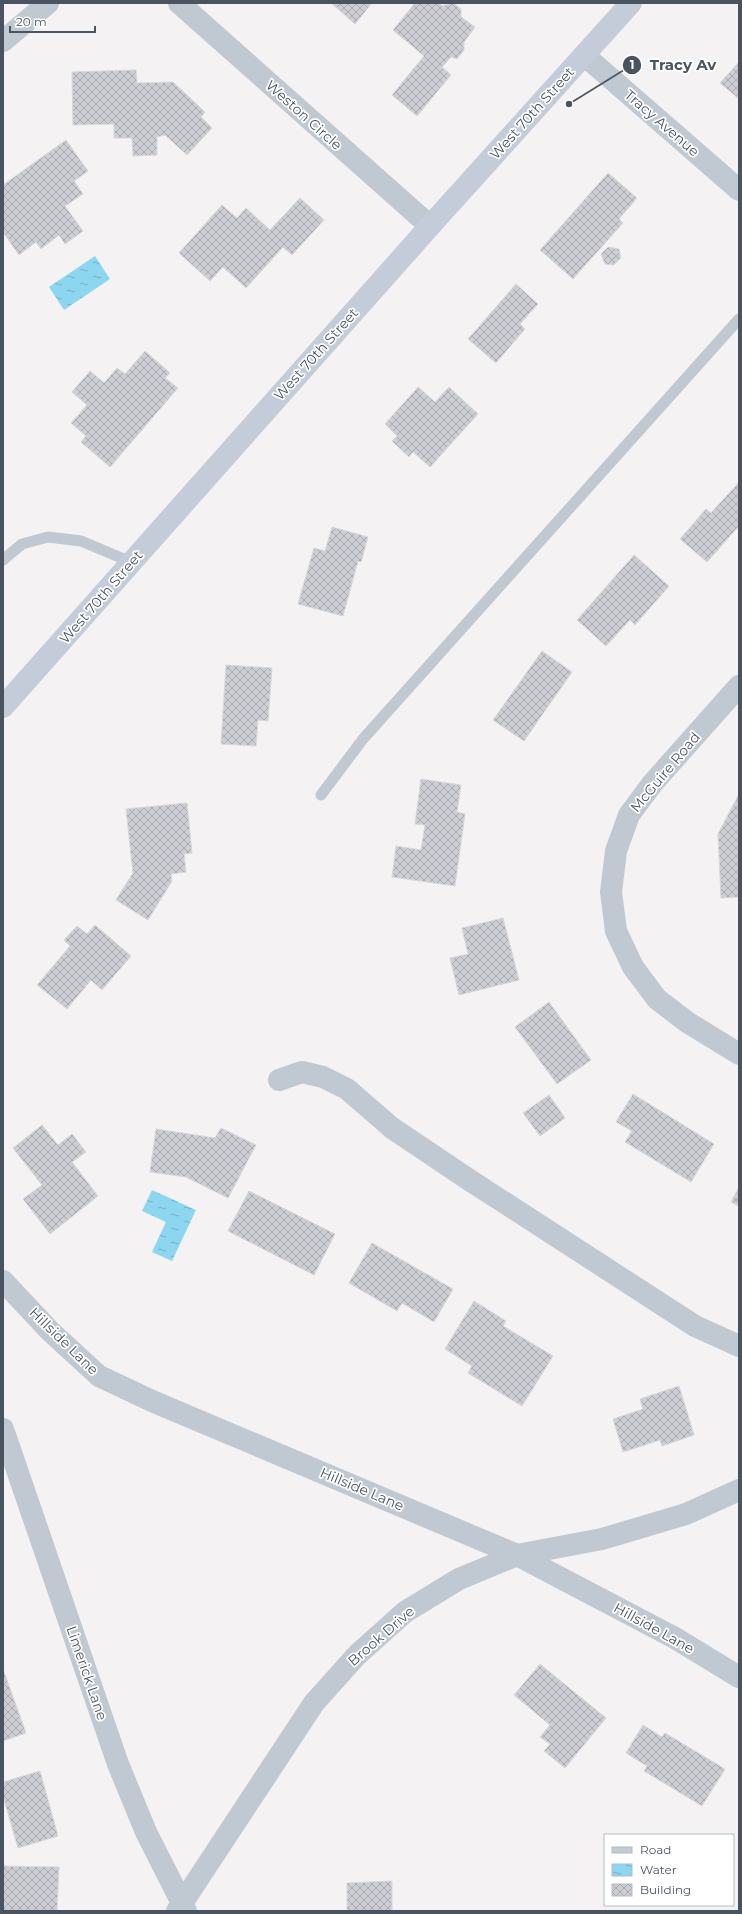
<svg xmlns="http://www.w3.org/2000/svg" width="742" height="1914" font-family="Montserrat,sans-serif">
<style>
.water{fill:url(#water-ripples)}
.building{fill:url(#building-cross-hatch);stroke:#d6d8dd}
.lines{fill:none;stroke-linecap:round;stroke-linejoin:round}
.lane{stroke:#c0c8d1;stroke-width:11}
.street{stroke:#c0c8d1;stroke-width:22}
.secondary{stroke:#c3ccd8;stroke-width:22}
.labels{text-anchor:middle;stroke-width:3.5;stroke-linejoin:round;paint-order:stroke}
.street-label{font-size:14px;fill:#495460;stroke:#fff}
.leader{fill:none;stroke:#495460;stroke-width:1.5}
.callout-dot{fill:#495460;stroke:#fff;stroke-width:1.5}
.mark-label{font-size:12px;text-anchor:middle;font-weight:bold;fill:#fff}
.callout-label{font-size:15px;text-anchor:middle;font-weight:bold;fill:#495460;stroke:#fff;stroke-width:3.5;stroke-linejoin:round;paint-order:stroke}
</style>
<defs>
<pattern id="water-ripples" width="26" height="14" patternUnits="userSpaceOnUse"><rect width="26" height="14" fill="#8dd6ef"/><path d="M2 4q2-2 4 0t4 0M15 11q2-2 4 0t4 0" fill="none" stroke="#75b0c5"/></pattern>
<pattern id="building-cross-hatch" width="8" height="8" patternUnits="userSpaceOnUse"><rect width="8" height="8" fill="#ccced4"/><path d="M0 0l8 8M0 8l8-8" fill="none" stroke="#a8aaaf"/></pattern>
</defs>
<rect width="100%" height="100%" fill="#f4f2f2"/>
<g class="water">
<path d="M95,256L110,279L64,310L49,287Z"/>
<path d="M152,1190L196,1210L172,1261L152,1252L166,1222L142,1211Z"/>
</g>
<g class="building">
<path d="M331,3H372L355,24Z"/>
<path d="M415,3H439L442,6L453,3L461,9V17L475,27L464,42V50L457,59L451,57L442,67L451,75L417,116L392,95L424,56L393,30Z"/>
<path d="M739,62V99L720,83Z"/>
<path d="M136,70L137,83L173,82L205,112L201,117L212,128L187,155L165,135L157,137V155L133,156L132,138H114V124L73,125L72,72Z"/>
<path d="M66,140L88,171L74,181L83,194L65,206L83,231L65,244L59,235L41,249L36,242L19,255L3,232V185Z"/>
<path d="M608,173L637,198L619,219L623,223L573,279L540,250Z"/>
<path d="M300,198L324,220L292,255L283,247L246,288L223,267L210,281L179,253L222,205L237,218L246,208L270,230Z"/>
<path d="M608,247L619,249L621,258L614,265L605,264L601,254Z"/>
<path d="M516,284L538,304L520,324L525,329L496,363L468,339Z"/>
<path d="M145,351L170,373L165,378L178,388L110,467L81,442L86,436L71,423L87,405L72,392L90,371L104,383L117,368L125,374Z"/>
<path d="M418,387L435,402L449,387L478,414L430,467L413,452L409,457L392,441L397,436L385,424Z"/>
<path d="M739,482V526L707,562L680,539L706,509L711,513Z"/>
<path d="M332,527L368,537L361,562L358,561L343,616L298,604L314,548L325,551Z"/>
<path d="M634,555L669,586L635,625L630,620L606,646L577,620Z"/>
<path d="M542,651L572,672L524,741L493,720Z"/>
<path d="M226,665L272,668L268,721L258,720L256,746L221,744Z"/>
<path d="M421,779L461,785L457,812L465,814L455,886L392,877L396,846L421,850L425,825L415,824Z"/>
<path d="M739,794V897L721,898L718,834Z"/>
<path d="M187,803L192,853L184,854L186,872L171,874L172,881L148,920L116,900L133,873L126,809Z"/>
<path d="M503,918L519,980L459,995L450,958L468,954L462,928Z"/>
<path d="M95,925L131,956L102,990L91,980L67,1009L37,985L70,946L64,940L77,926L87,934Z"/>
<path d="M549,1002L591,1060L557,1084L515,1027Z"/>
<path d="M633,1094L714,1144L691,1182L625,1142L632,1131L616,1122Z"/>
<path d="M549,1095L565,1118L540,1136L523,1113Z"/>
<path d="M42,1125L58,1145L72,1134L86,1152L72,1162L98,1196L50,1234L23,1199L42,1185L13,1148Z"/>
<path d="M221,1128L256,1145L228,1198L186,1177L150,1172L156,1129L215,1138Z"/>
<path d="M739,1187V1206L731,1202Z"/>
<path d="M249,1191L335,1234L314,1275L228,1231Z"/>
<path d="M372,1243L453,1289L434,1322L402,1303L397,1311L349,1283Z"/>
<path d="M474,1301L506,1321L503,1326L553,1356L522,1406L468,1373L472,1366L445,1349Z"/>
<path d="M679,1386L694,1435L662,1446L660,1440L623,1452L613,1419L643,1409L640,1399Z"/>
<path d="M540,1664L606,1718L565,1768L544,1751L550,1744L540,1737L550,1725L514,1695Z"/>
<path d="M3,1669L26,1733L3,1741Z"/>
<path d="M643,1725L662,1737L665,1733L725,1769L702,1806L644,1771L647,1766L626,1753Z"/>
<path d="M40,1771L58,1836L18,1848L3,1796V1782Z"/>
<path d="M3,1866L59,1867L57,1911H3Z"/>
<path d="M392,1881V1911H347V1883Z"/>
</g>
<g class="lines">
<g class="lane">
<path d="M3,560L22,544L48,537L81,541L131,562"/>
<path d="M321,795L363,739L739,319"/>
</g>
<g class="street">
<path d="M179,3L430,226"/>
<path d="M3,41L48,3"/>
<path d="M584,55L739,190"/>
<path d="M739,686L652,784L629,815L616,851L611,892L616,931L633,967L657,999L687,1022L739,1054"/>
<path d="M279,1080L302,1072L323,1077L347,1089L392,1128L471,1181L695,1326L739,1346"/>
<path d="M3,1281L50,1331L99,1376L152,1401L517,1555L675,1638L739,1677"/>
<path d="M3,1429L118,1764L146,1832L186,1911"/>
<path d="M177,1911L314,1703L357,1655L405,1612L459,1579L517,1555L602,1539L686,1514L739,1490"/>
</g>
<path class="secondary" d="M3,707L430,226L631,3"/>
</g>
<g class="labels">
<g class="street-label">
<text transform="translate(532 113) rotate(-48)" y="5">West 70th Street</text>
<text transform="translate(304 115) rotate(42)" y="5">Weston Circle</text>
<text transform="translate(662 123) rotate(41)" y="5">Tracy Avenue</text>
<text transform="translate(316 354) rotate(-48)" y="5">West 70th Street</text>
<text transform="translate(101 597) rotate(-49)" y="5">West 70th Street</text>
<text transform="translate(665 772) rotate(-50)" y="5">McGuire Road</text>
<text transform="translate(64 1341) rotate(44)" y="5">Hillside Lane</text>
<text transform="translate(362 1489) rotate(23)" y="5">Hillside Lane</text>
<text transform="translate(654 1628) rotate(29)" y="5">Hillside Lane</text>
<text transform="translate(381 1636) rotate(-41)" y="5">Brook Drive</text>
<text transform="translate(87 1673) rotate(71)" y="5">Limerick Lane</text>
</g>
</g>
<path class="leader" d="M569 104L632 65"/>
<g class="callout-dot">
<circle cx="569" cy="104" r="4"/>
<circle cx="632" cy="65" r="10"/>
</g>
<g class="mark-label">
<text x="632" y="69">1</text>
</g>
<g class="callout-label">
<text x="683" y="70">Tracy Av</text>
</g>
<rect width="742" height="1914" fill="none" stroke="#495460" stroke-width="8"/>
<rect x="604" y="1834" width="130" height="72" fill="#ffffff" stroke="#b6bbbf"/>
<rect x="612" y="1847" width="20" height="6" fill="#c3ccd8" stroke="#b6bbbf"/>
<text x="640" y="1854" font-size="12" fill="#495460">Road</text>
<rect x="612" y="1864" width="20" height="12" fill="url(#water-ripples)" stroke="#b6bbbf"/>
<text x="640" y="1874" font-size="12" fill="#495460">Water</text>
<rect x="612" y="1884" width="20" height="12" fill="url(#building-cross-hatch)" stroke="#b6bbbf"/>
<text x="640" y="1894" font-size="12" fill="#495460">Building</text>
<path d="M10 26v6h85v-6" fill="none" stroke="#495460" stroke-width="2"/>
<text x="16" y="26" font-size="12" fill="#495460" stroke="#ffffff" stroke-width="3" paint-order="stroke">20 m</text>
</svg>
